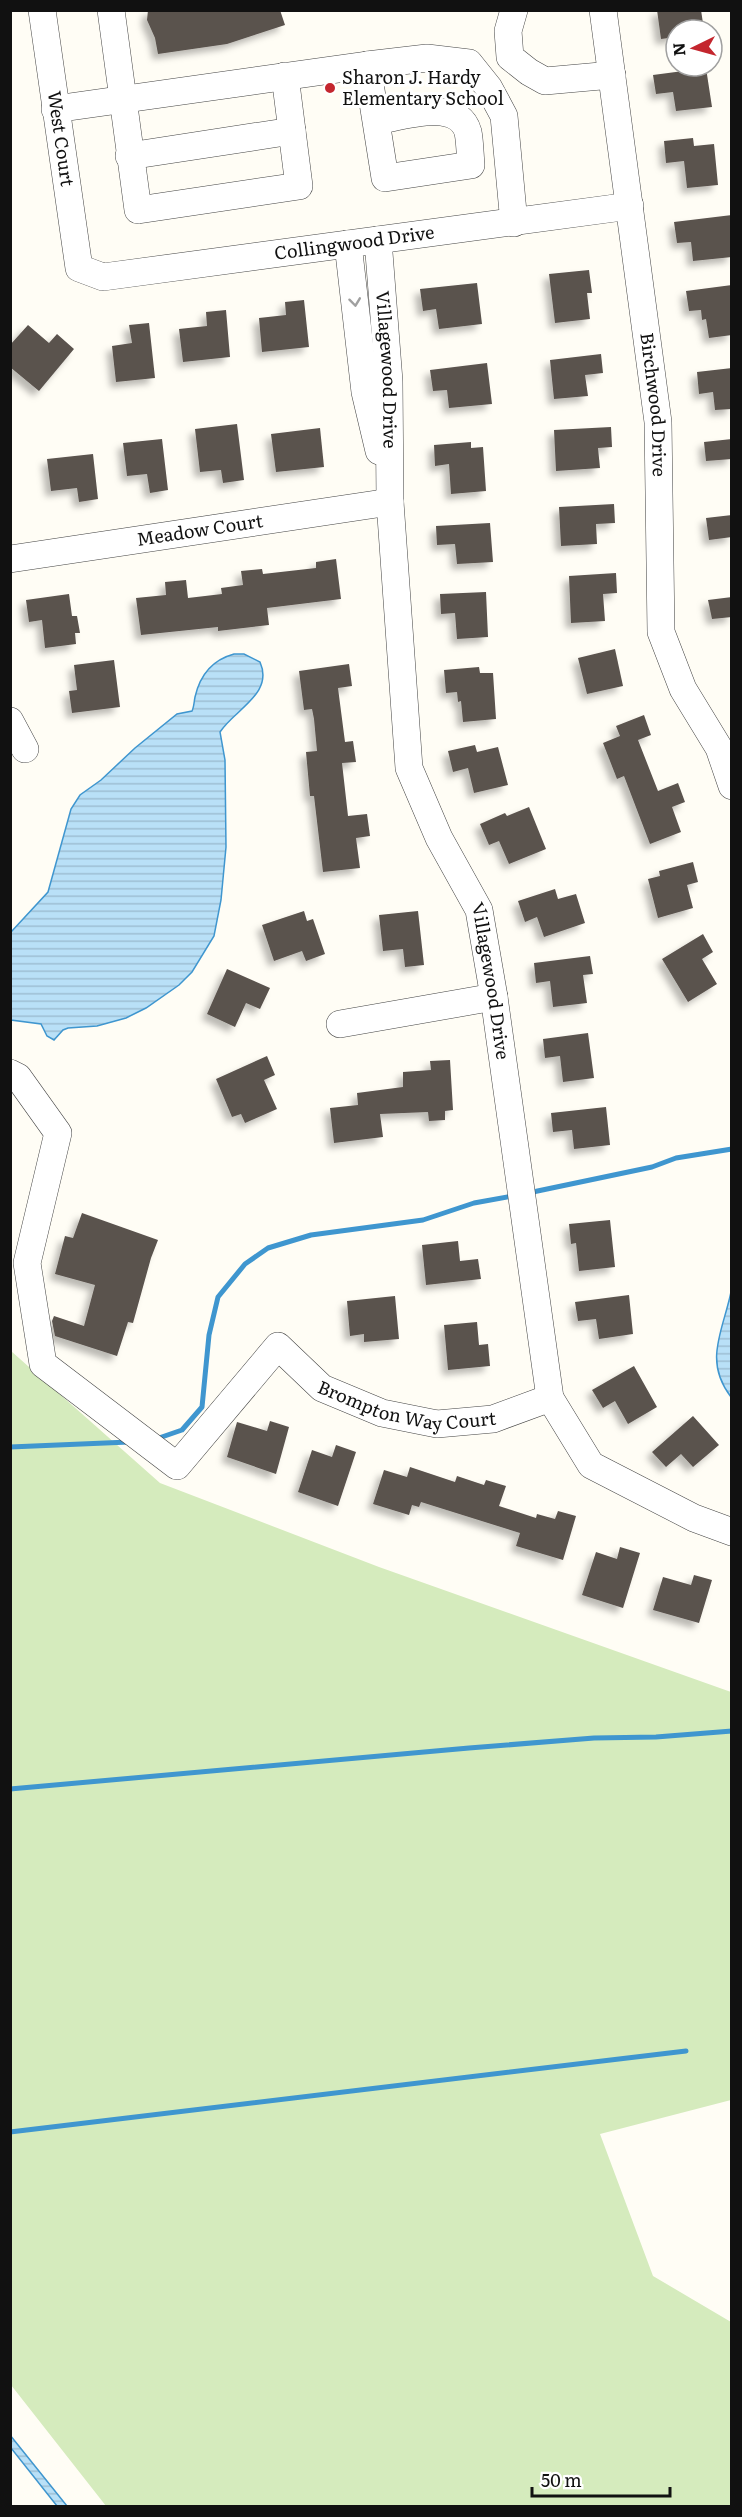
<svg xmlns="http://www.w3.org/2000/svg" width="742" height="2517" font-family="Literata,serif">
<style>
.grass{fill:#d5ebbd}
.water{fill:url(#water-rules);stroke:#3f96cf;stroke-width:1.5}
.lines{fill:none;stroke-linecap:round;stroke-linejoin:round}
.stream{stroke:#3f96cf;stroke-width:5}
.building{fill:#5a524d;filter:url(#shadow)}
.minor-casing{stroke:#444;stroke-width:28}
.minor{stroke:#fff;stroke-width:27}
.oneway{stroke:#a0a0a0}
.poi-dot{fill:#c4262e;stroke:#fff;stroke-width:2}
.labels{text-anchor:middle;stroke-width:6;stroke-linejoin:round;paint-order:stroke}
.poi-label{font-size:18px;fill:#111;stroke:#fff;text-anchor:start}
.street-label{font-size:18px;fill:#111;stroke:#fff}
</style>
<defs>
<pattern id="water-rules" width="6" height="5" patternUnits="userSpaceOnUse" patternTransform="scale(1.5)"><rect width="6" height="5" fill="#b9e0f7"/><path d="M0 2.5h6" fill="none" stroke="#9ebfd3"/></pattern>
<filter id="shadow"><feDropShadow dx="-5.5" dy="5.5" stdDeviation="3" flood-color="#0004"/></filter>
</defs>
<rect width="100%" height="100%" fill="#fffdf5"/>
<path class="grass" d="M11,1351L160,1483L379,1567L731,1692V2100L600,2134L653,2276L731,2322V2506H106L11,2385Z"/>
<g class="water">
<path d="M234,654H244L260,662C274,694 235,709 220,732L225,760L226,847L221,900L214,936L192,972L179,985L146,1008L126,1018L97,1026L68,1028L63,1030L54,1040L47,1036L41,1024L11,1020V932L48,892L71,809L80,795L101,780L135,748L177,714L192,711C194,707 194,702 195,697C200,675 212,660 234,654Z"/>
<path d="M731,1292V1397C703,1361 723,1331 731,1292Z"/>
<path d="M10,2435L67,2506H57L11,2448Z"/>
</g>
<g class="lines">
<g class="stream">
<path d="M528,1193L652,1167L676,1158L732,1149"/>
<path d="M156,1439L182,1430L202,1407L209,1335L218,1297L245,1264L268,1248L311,1235L423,1220L474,1203L513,1196"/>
<path d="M10,1447L129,1442"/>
<path d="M10,1789L469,1748L594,1738L656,1737L732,1731"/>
<path d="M10,2132L686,2051"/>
</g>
</g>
<g class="building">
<path d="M148,10H280L285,25L227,44L158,54L155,38L147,20Z"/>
<path d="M657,10H701L704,30H676V37L661,39Z"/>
<path d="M706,68L712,107L676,111L673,92L656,94L653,75Z"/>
<path d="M693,138L694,146L714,144L718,185L687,188L684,161L666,163L664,141Z"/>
<path d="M732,215V257L693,261L691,242L677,243L674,222Z"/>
<path d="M589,270L592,293H587L590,319L555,323L549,274Z"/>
<path d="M477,283L482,324L439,329L436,309L423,311L420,289Z"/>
<path d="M732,285V335L709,338L706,319L702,320L701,310L689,311L686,291Z"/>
<path d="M304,300L309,347L262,352L259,318L286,315L285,302Z"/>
<path d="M226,310L230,357L183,362L179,329L207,326L206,312Z"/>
<path d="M149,323L155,378L116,382L112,346L132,343L129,325Z"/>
<path d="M28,325L49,343L57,334L74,349L39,391L10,367V345Z"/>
<path d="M601,354L603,373L585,375L588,396L554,399L550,360Z"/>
<path d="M487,363L492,404L449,408L447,390L433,391L430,370Z"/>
<path d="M732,368V409L715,410L713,392L699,394L697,372Z"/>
<path d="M237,424L244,480L223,483L221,470L200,472L195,429Z"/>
<path d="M611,427L612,447L598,448L600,468L556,471L554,430Z"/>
<path d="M320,428L324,467L276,472L271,434Z"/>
<path d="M162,439L168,490L150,493L147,474L127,476L123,443Z"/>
<path d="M732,439V459L706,461L704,442Z"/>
<path d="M471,442V448L483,447L486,491L451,494L449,464L435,466L434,445Z"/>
<path d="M93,454L98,499L79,502L77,488L51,491L47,459Z"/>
<path d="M614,504L615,523L596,524L597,544L561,546L559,507Z"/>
<path d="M732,515V537L709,540L706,518Z"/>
<path d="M490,523L493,562L457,564L455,544L437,545L436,526Z"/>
<path d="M336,559L341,599L267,608L269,625L218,631V627L141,635L136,598L166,595L165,582L186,580L188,598L222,594L221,588L243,585L241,571L262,569L263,574L316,568V562Z"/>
<path d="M616,573L617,593L603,594L605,621L571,623L569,576Z"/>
<path d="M486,592L488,637L457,639L455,613L441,614L440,594Z"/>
<path d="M69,594L72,616H77L80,633H75L76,644L45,648L42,620L29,622L26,600Z"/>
<path d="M732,597V617L712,619L708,600Z"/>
<path d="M615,649L623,686L587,694L578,658Z"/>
<path d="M114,660L120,707L72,713L69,691L77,690L74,665Z"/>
<path d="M349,664L352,686L338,688L345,742L353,741L356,762L342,763L348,816L367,814L370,836L356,838L360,868L323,872L314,796H310L306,752L317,751L314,719L312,709L304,710L299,671Z"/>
<path d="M479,667L480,673H493L496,719L463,722L461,701L458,702L457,692L446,693L444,670Z"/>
<path d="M644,715L651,735L638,740L658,791L678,783L685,802L672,807L681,832L650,844L624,776L617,779L603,743L620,736L616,726Z"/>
<path d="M475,745L477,752L498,747L508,785L474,793L468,768L453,772L448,751Z"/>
<path d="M529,807L546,849L509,864L499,841L489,845L480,824L505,813L507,816Z"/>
<path d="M693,862L698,882L687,885L693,908L658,918L648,879L660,876L659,871Z"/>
<path d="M555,889L558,899L576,894L585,923L544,937L537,917L525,922L518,901Z"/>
<path d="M304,911L307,921L313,919L325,954L306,961L302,951L274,961L262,925Z"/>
<path d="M418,911L424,965L405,967L403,949L383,951L379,915Z"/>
<path d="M703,934L713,952L702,959L717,984L688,1002L662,959Z"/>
<path d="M590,956L593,974L583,975L587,1003L553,1007L550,981L536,983L534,963Z"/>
<path d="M227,969L270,988L260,1009L246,1003L235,1027L207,1014Z"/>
<path d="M588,1033L594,1078L563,1082L560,1056L545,1058L543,1039Z"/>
<path d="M267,1056L275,1075L264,1080L277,1109L245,1123L241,1114L232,1117L216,1079Z"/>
<path d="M450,1060L453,1110L445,1111V1120L429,1121L428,1112L380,1114L383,1137L334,1143L330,1108L358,1105L357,1093L403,1087V1072L431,1070L430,1061Z"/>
<path d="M606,1107L610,1145L574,1149L572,1130L553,1132L551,1113Z"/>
<path d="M82,1213L158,1240L151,1258L133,1323L128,1322L117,1356L55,1336L52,1321L54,1316L84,1326L95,1285L55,1274L65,1236L73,1238Z"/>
<path d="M610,1220L615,1267L579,1271L576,1243L571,1244L569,1224Z"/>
<path d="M458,1241L460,1261L478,1259L481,1279L426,1285L422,1245Z"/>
<path d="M629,1295L633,1334L599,1339L596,1319L578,1321L575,1302Z"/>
<path d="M395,1296L399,1339L364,1342V1334L350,1336L347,1301Z"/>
<path d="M477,1322L479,1345L488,1344L490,1366L448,1370L444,1325Z"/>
<path d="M634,1366L657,1407L628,1424L615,1401L603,1408L592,1390Z"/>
<path d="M693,1416L719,1445L693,1467L681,1454L666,1467L652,1452Z"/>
<path d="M270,1421L289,1427L276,1474L227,1457L237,1422L267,1431Z"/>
<path d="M336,1445L356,1452L338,1506L298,1492L312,1450L332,1457Z"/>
<path d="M410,1467L455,1482L457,1476L484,1485L486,1480L506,1486L499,1506L536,1518L537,1514L555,1519L558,1511L576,1516L563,1560L516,1546L520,1533L421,1502L419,1507L412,1505L409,1515L373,1504L384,1470L407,1477Z"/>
<path d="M620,1547L640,1553L623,1608L582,1595L596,1552L617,1559Z"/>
<path d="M694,1575L712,1580L699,1623L653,1610L663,1577L691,1585Z"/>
</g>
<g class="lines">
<g class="minor-casing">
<g id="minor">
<path id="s1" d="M42,10L79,268L103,277L630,206"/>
<path d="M111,10L138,210L299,186L285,76"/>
<path d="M514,10L508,31L510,57L529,72L545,81L612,75"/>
<path id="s2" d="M603,10L658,422L661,632L683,689L719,748L732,786"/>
<path d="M367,65L385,178L471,165C470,154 470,142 468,132C458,97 401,117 376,121"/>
<path d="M55,109L367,65L427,58L469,63L489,88L504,116L514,223"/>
<path d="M129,156L292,131"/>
<path id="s3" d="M378,240L389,381L390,502L409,768L439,838L479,910L494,997L550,1398L591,1465L694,1518L732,1532"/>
<path d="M348,244L365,392L379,451"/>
<path id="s4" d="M10,559L390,502"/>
<path d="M10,721L25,749"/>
<path d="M340,1024L494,997"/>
<path id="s5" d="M10,1073L18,1077L58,1133L27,1263L43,1364L177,1466L278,1346L322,1388L382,1413L437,1424L493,1419L550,1398"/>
</g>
</g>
<use href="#minor" class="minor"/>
</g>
<defs><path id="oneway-chevron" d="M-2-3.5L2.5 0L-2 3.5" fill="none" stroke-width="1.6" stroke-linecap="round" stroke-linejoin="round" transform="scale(1.5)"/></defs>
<use class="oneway" href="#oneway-chevron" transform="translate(355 302) rotate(83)"/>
<circle class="poi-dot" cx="330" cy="88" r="6"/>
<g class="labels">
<g class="poi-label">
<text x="342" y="84">Sharon J. Hardy<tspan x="342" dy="21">Elementary School</tspan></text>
</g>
<g class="street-label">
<text dy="6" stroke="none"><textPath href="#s1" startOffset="130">West Court</textPath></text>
<text dy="6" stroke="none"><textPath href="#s1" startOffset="540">Collingwood Drive</textPath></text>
<text dy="6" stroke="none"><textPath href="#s3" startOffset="130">Villagewood Drive</textPath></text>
<text dy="6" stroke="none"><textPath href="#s2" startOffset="398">Birchwood Drive</textPath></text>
<text dy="6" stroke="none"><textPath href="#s4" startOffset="192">Meadow Court</textPath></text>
<text dy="6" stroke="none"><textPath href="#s3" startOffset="760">Villagewood Drive</textPath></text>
<text dy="6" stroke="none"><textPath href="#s5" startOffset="788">Brompton Way Court</textPath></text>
</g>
</g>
<rect width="742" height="2517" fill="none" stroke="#111111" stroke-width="24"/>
<g transform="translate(694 48) rotate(265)"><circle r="28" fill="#ffffff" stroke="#a0a0a0" stroke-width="1.5"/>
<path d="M0-4.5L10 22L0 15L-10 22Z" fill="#c4262e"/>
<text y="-9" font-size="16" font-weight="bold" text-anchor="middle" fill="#111111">N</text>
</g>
<path d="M532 2487v9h138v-9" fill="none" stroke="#111111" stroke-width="3"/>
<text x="541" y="2487" font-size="18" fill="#111111" stroke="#ffffff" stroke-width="4.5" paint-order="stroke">50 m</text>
</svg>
